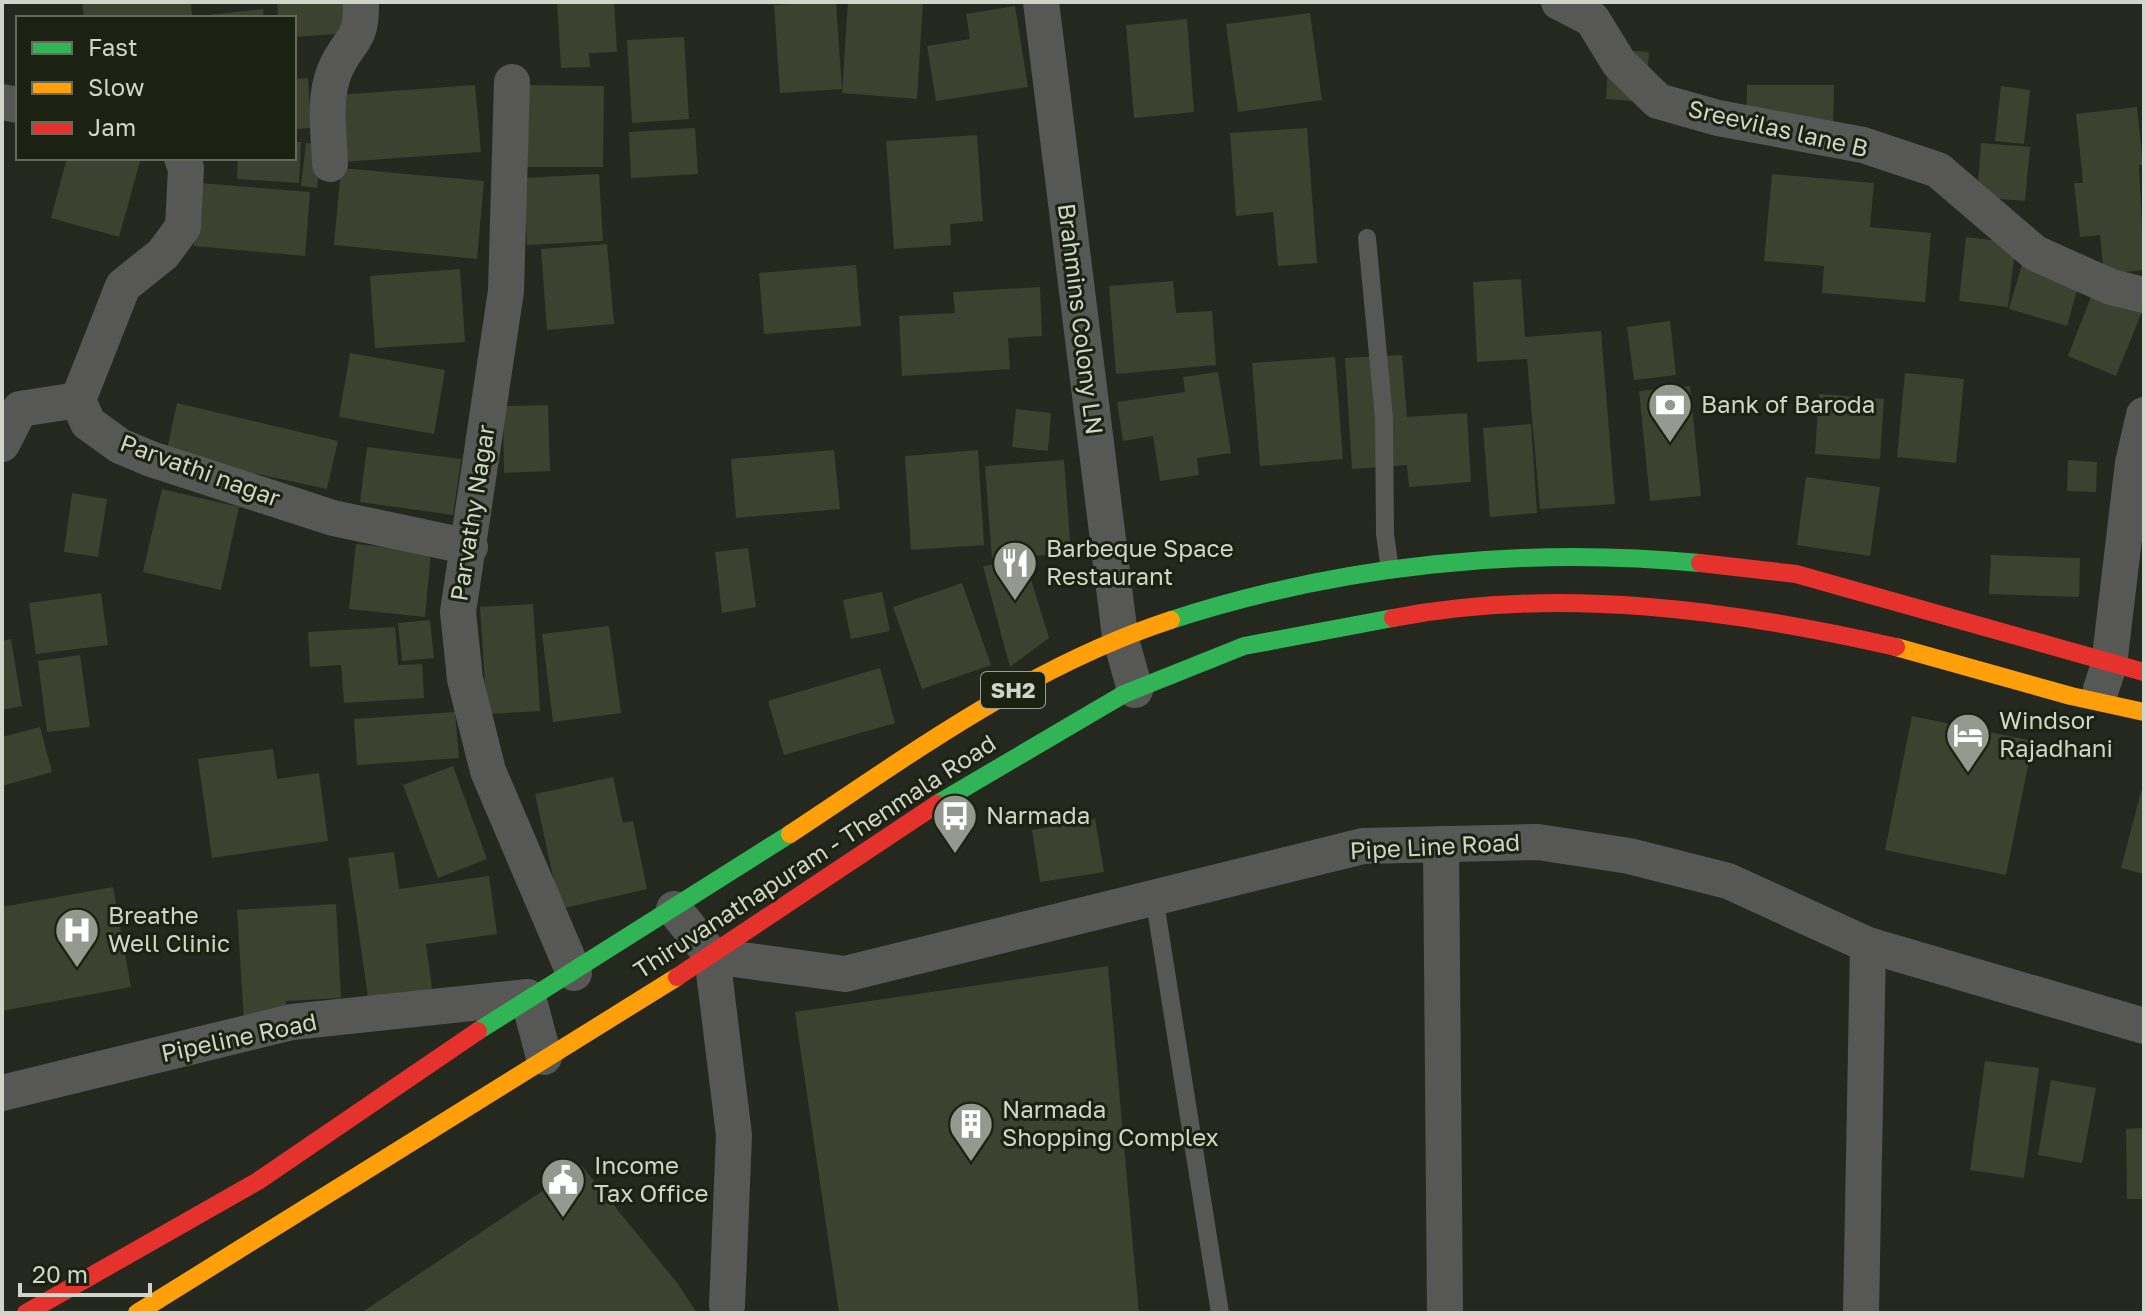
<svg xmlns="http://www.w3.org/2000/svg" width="2146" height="1315" font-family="'Golos Text',sans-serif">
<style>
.building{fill:#3c422f}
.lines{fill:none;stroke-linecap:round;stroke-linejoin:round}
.lane{stroke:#575855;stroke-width:18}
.street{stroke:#575855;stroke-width:36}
.fast{stroke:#30b455;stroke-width:18}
.slow{stroke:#ff9f0a;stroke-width:18}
.jam{stroke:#e5322d;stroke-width:18}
.labels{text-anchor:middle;stroke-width:6;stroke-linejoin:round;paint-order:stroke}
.shield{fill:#1b2211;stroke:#9a9f92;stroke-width:2}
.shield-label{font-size:22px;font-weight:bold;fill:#d0d4c9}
.street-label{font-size:24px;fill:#d0d4c9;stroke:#1b2211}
.poi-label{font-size:24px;fill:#d0d4c9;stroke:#1b2211;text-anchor:start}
</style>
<rect width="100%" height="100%" fill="#24281f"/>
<g class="building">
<path d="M82,2H191L192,15L84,18Z"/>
<path d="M277,2H348L350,33L294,37V18H278Z"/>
<path d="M557,2H614L617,52L589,53L590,67L561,68Z"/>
<path d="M836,2L842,89L780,93L774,5Z"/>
<path d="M848,2H923L917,99L842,93Z"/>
<path d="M1015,6L1028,87L936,101L927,46L970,39L966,14Z"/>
<path d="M263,9L264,18H201L200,16Z"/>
<path d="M1310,13L1322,100L1238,112L1226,24Z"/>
<path d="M1187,19L1194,112L1134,118L1126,25Z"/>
<path d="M684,37L689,119L632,123L627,40Z"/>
<path d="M1609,49L1649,52L1645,102L1606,99Z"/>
<path d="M308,78L311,128L294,129V79Z"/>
<path d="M475,85L481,152L342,162L337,95Z"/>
<path d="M528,85L604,86L603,167H527Z"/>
<path d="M1747,85H1834L1833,135H1746Z"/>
<path d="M2001,86L2030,90L2024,144L1995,141Z"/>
<path d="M2137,107L2143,165H2139L2144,270L2104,274L2100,235L2080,237L2074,183H2083L2076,114Z"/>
<path d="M695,128L698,174L631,178L629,132Z"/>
<path d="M1307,128L1317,263L1278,266L1273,212L1236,216L1230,133Z"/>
<path d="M977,135L983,221L950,224L951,245L894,249L886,141Z"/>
<path d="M294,142H301L299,183L237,179L238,158H294Z"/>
<path d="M306,143L321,145L317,188L301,186Z"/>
<path d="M1981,143L2030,147L2025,201L1977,197Z"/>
<path d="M67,158H141L119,237L51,218Z"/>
<path d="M341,168L484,181L477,259L334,245Z"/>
<path d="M599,174L603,241L527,245L524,178Z"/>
<path d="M1772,174L1874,183L1870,227L1931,233L1925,302L1822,293L1824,266L1764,261Z"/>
<path d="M199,183L310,192L305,256L194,246Z"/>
<path d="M1966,237L2016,243L2008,307L1959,301Z"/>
<path d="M607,244L614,324L547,330L541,249Z"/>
<path d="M2022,264L2080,280L2067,326L2009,309Z"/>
<path d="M856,265L861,326L764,334L759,273Z"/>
<path d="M460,269L465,342L375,348L370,276Z"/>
<path d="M1521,279L1525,337L1601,331L1615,504L1540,509L1527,359L1477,362L1473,282Z"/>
<path d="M1173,281L1176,313L1212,311L1216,365L1116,374L1109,286Z"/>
<path d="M1040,287L1042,336L1008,338L1010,369L902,376L899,316L955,313L953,292Z"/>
<path d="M2094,289L2143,309L2116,376L2068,356Z"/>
<path d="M1670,321L1676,375L1634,380L1627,327Z"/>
<path d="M350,353L445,370L434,434L339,417Z"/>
<path d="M1402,355L1407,417L1467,413L1471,482L1409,487L1407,465L1352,469L1345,358Z"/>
<path d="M1335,357L1343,459L1260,466L1252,363Z"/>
<path d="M1218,372L1231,453L1197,458L1199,475L1160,481L1153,436L1123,441L1117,402L1185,392L1183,377Z"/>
<path d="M1905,373L1964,379L1956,463L1897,457Z"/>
<path d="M1690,386L1701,496L1650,501L1639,391Z"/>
<path d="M1819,394L1884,399L1880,459L1815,454Z"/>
<path d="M177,403L338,441L327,489L166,454Z"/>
<path d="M548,405L550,471L504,473L503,406Z"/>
<path d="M1016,409L1051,413L1048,451L1012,447Z"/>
<path d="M1531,424L1537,513L1490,517L1483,428Z"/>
<path d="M367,447L461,459L453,515L360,502Z"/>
<path d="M834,450L840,509L736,518L731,459Z"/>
<path d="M978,450L984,545L911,550L905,456Z"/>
<path d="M1064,460L1071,553L992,559L985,466Z"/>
<path d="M2068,460L2097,462L2096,492L2067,491Z"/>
<path d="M1806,477L1880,487L1870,556L1797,545Z"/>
<path d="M162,489L239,507L221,590L143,572Z"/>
<path d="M72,493L107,499L98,557L64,552Z"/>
<path d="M356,544L431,552L425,617L349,609Z"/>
<path d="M748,548L756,607L722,613L715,552Z"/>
<path d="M1991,555L2080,558L2079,597L1989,594Z"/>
<path d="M1025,560L1049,638L1010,667L983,566Z"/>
<path d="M962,583L991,665L922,689L893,607Z"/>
<path d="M882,592L890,631L851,639L843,600Z"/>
<path d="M101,593L108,645L36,654L29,603Z"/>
<path d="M533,604L540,711L487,714L480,607Z"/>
<path d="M430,620L434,658L402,661L398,623Z"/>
<path d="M609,626L621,713L553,722L542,634Z"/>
<path d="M395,627L398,665L422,664L424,698L344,703L341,665L310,667L308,632Z"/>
<path d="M11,639L22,706L2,710V641Z"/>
<path d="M80,655L90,727L47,732L38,661Z"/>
<path d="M880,668L895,723L784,755L768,701Z"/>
<path d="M455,712L459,758L357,765L354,719Z"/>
<path d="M1912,716L2033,741L2006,875L1885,850Z"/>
<path d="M40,727L52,772L2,786V737Z"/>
<path d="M273,749L277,779L319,773L328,841L212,858L198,759Z"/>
<path d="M453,766L487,859L438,878L403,785Z"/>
<path d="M613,777L623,823L633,821L647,889L560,909L535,794Z"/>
<path d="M2144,781V874L2121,868Z"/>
<path d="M1095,819L1104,872L1040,882L1032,830Z"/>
<path d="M394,852L399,889L489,876L497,934L426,944L433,995L369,1004L348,858Z"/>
<path d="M113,887L131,987L2,1011V907Z"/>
<path d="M336,904L341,998L286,1001L287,1018L244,1021L237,910Z"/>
<path d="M1108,966L1139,1313H839L795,1012Z"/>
<path d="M1985,1061L2039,1068L2024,1178L1970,1170Z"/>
<path d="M2051,1080L2096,1088L2082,1163L2038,1155Z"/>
<path d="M2144,1128V1199H2127L2126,1129Z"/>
<path d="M581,1165L678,1284L697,1313H361Z"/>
</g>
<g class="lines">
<g class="lane">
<path d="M1367,238L1384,418L1385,534L1390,570"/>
<path d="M1154,896L1220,1313"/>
</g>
<g class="street">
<path d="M1041,2L1120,636L1135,690"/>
<path d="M1559,2L1592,19L1619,63L1658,101L1718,118L1863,145L1938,170L2035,253L2111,287L2144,295"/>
<path d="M512,82L506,291L458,612L465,679L488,771L574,973"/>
<path d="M2,102L18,105"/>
<path d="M182,158L186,168L183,227L163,254L123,286L78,400L88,423L120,446L151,459L333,518L470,547"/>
<path d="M330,164C329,134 323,98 335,70C349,38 362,43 361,2"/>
<path d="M2,444L20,409L78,400"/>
<path d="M2101,689L2109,665L2133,463L2144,415"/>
<path d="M1441,844L1445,1313"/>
<path d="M674,909L712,956L734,1135L727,1306"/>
<path d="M712,956L845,974L1363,846L1538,842L1629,856L1728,881L1868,945L2144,1026"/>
<path d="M2,1093L292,1022L528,997L544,1057"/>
<path d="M1861,1313L1868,945"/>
</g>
<g class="fast">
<path d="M1171,620C1340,565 1523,546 1700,563"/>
<path d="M937,804L1124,694L1244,646L1393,618"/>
<path d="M478,1031L790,834"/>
</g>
<g class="slow">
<path d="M1896,647L2071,696L2144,712"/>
<path d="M790,834C913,753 1030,666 1171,620"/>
<path d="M137,1313L677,977"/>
</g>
<g class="jam">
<path d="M1700,563L1796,574L2144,672"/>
<path d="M1393,618C1559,586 1734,610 1896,647"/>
<path d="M677,977L937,804"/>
<path d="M26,1313L258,1181L478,1031"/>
</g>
</g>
<defs>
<g id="bank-pin" transform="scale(2.3)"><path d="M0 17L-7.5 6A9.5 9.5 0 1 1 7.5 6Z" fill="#94988e" stroke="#1b2211"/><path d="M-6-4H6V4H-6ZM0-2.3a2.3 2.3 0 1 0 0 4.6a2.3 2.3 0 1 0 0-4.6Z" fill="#fff"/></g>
<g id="restaurant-pin" transform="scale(2.3)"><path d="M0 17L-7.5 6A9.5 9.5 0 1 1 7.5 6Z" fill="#94988e" stroke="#1b2211"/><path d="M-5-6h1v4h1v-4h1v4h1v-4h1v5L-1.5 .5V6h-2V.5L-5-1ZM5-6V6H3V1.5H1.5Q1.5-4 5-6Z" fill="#fff"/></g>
<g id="hotel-pin" transform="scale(2.3)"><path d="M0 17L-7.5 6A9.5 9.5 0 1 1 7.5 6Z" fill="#94988e" stroke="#1b2211"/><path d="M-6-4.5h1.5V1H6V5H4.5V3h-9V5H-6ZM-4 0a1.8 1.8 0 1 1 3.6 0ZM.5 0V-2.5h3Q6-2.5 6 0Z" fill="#fff"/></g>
<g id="bus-pin" transform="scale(2.3)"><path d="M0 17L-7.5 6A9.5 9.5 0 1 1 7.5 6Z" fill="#94988e" stroke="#1b2211"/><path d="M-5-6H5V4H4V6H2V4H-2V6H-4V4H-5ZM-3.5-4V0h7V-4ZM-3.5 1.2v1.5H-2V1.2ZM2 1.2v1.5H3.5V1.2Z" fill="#fff"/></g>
<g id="hospital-pin" transform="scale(2.3)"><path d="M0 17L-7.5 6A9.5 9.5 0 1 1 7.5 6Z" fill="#94988e" stroke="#1b2211"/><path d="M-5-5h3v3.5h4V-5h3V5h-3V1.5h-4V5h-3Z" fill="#fff"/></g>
<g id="building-pin" transform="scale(2.3)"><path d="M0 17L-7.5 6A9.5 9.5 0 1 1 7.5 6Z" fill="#94988e" stroke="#1b2211"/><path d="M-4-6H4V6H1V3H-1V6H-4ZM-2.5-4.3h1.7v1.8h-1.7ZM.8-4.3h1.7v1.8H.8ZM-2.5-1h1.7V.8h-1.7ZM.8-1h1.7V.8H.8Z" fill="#fff"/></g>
<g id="civic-pin" transform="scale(2.3)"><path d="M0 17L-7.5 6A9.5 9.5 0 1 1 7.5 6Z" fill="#94988e" stroke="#1b2211"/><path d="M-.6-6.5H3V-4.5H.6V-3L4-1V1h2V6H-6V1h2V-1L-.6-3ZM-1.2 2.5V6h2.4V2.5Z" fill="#fff"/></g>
</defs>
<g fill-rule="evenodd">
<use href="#bank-pin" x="1670" y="405"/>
<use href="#restaurant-pin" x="1015" y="563"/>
<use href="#hotel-pin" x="1968" y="735"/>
<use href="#bus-pin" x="955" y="816"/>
<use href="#hospital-pin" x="77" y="930"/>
<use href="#building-pin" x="971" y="1124"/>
<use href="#civic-pin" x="563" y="1180"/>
</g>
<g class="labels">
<rect class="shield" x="981" y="672" width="64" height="36" rx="6"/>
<g class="shield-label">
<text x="1013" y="698">SH2</text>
</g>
<g class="street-label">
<text transform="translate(1778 129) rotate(13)" y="8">Sreevilas lane B</text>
<text transform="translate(1080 319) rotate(83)" y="8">Brahmins Colony LN</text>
<text transform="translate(200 471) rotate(20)" y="8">Parvathi nagar</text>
<text transform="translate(473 513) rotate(-81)" y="8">Parvathy Nagar</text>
<text transform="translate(1435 847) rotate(-3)" y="8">Pipe Line Road</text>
<text transform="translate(815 857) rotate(-33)" y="8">Thiruvanathapuram - Thenmala Road</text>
<text transform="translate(239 1038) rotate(-12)" y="8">Pipeline Road</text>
</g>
<g class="poi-label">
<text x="1701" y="413">Bank of Baroda</text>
<text x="1046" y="557">Barbeque Space<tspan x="1046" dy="28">Restaurant</tspan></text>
<text x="1999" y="729">Windsor<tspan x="1999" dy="28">Rajadhani</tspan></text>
<text x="986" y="824">Narmada</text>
<text x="108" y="924">Breathe<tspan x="108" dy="28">Well Clinic</tspan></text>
<text x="1002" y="1118">Narmada<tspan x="1002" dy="28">Shopping Complex</tspan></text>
<text x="594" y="1174">Income<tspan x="594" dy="28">Tax Office</tspan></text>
</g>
</g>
<rect width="2146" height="1315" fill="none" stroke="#d0d4c9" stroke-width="8"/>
<rect x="16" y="16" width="280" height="144" fill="#1b2211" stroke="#63695b" stroke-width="2"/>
<rect x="32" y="42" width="40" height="12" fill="#30b455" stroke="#63695b" stroke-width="2"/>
<text x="88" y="56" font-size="24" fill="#d0d4c9">Fast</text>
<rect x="32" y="82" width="40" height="12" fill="#ff9f0a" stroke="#63695b" stroke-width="2"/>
<text x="88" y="96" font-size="24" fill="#d0d4c9">Slow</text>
<rect x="32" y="122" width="40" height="12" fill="#e5322d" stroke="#63695b" stroke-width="2"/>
<text x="88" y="136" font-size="24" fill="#d0d4c9">Jam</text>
<path d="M20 1283v12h130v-12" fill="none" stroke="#d0d4c9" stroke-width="4"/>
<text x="32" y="1283" font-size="24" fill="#d0d4c9" stroke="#1b2211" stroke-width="6" paint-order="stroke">20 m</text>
</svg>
